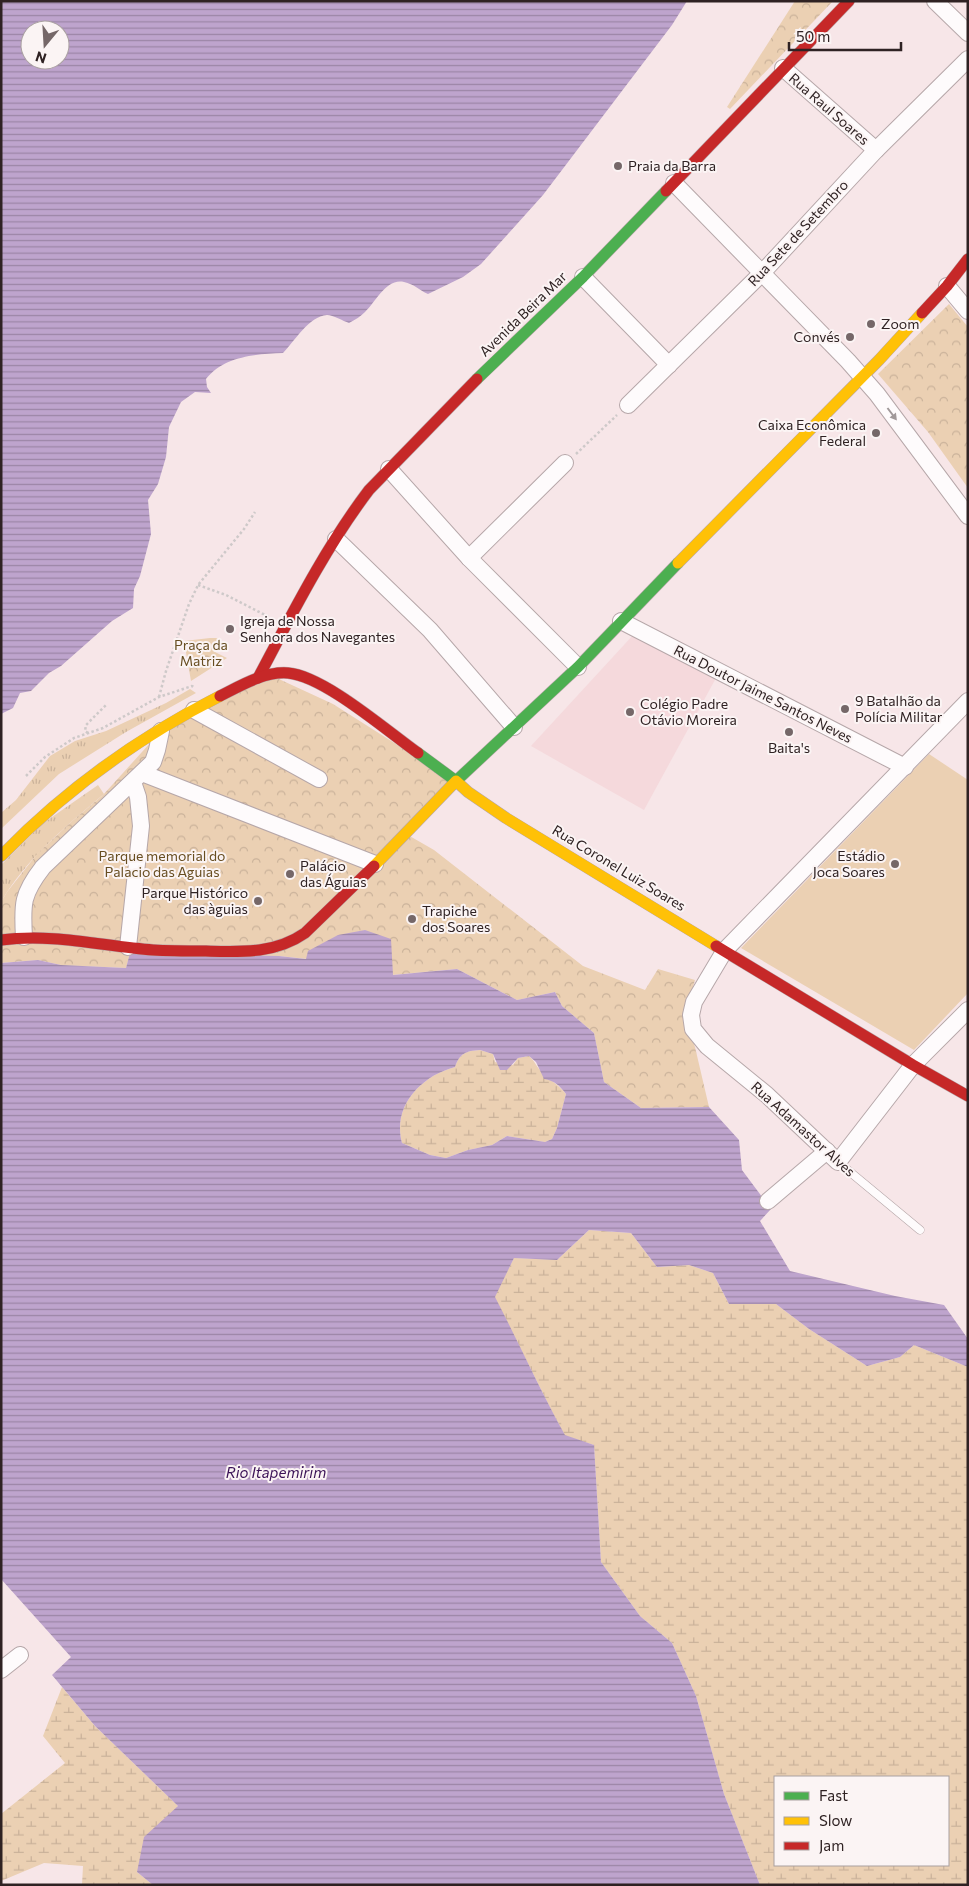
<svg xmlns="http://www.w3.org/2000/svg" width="969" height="1886" font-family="Commissioner,sans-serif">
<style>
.built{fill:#f5d9dc}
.grass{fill:url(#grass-tufts)}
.wetland{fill:url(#wetland-marsh);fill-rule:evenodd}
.park{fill:url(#park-crowns)}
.pitch{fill:#ebd0b3}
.water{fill:url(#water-rules);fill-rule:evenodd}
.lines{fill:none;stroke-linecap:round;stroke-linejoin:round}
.lane-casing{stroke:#b6a7a9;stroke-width:9}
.street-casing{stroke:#b6a7a9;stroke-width:18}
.fast-casing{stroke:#b6a7a9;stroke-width:12}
.slow-casing{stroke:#b6a7a9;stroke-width:12}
.jam-casing{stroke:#b6a7a9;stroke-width:12}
.path{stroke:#cec9c9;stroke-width:2.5;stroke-dasharray:2.5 2.5;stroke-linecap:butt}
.lane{stroke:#fefbfc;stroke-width:8}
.street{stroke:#fefbfc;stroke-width:16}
.fast{stroke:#4caf50;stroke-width:11}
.slow{stroke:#ffc107;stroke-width:11}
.jam{stroke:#c62828;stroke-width:11}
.oneway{fill:#a1999a}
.poi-dot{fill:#756768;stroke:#fbf4f4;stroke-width:2}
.labels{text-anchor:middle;stroke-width:4;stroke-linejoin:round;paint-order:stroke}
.street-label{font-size:14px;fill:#2f2223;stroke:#fbf4f4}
.poi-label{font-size:14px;fill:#2f2223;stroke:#fbf4f4;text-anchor:start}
.park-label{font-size:14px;fill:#684e21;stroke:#fbf4f4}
.water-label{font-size:15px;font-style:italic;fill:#3a1156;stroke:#fbf4f4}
</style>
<defs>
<pattern id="grass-tufts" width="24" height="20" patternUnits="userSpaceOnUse" patternTransform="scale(1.25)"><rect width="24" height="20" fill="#ebd0b3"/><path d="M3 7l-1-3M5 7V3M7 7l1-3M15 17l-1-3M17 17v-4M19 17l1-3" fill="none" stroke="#cab29a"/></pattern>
<pattern id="wetland-marsh" width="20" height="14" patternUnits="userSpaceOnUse" patternTransform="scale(1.25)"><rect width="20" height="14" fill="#ebd0b3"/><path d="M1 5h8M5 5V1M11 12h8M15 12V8" fill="none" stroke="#cab29a"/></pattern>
<pattern id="park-crowns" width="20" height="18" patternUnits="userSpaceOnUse" patternTransform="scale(1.25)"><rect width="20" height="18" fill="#ebd0b3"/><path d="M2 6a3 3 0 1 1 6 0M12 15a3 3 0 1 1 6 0" fill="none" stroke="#cab29a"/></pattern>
<pattern id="water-rules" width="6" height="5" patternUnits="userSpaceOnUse" patternTransform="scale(1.25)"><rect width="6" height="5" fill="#bea4cd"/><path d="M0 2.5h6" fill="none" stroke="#9b85a6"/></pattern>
</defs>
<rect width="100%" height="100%" fill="#f7e6e8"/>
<path class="built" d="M635,633L716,678L644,810L531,746Z"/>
<g class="grass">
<path d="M190,689L196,693L126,732L59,774L1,829V813L16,800L50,756L75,741L106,731L166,703Z"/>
<path d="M98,785L104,794C66,826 26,859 1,902V865L42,824Z"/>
</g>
<g class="wetland">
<path d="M480,1050L493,1054L495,1062L513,1065L518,1058L529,1056C535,1061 537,1068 542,1072C550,1080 559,1085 566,1094L557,1128L552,1139L545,1142L507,1136L492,1145L468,1150L446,1158L430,1155L402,1143C392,1106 421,1076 455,1067C460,1053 466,1051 480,1050Z"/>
<path d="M589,1230L631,1233L657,1267L689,1265L713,1273L729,1304H776L809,1329L867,1366L900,1357L914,1345L968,1367V1885H760L724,1794L696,1696L672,1643L640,1616L601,1562L594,1445L565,1436C540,1390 519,1343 494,1297L514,1258L557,1260ZM775,1777H948V1865H775Z"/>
<path d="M62,1687L95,1726L178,1806L137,1872L153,1885H82L83,1866L44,1863L1,1881V1814L65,1763L43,1736Z"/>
</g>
<g class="park">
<path d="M795,1H833L730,109L727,107Z"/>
<path d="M949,304L968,327V488L928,432L878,374Z"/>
<path d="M210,638H221L215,652L227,658L191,681L184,641Z"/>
<path d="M268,674L333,704L451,779L401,831L434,850L583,966L645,990L658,969L695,980L684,1018L695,1047L709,1107L641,1108L604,1082L594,1033L562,1006L555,992L517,1000L457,969L392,975L365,930L307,959L279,956L130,954L126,968L61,965L38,960L1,963V902L7,892L37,854L71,822L103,795L161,731Z"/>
</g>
<path class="pitch" d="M929,754L968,780V993L914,1050L741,948Z"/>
<g class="water">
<path d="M1,1H687L672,25L543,195L481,264L463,277L428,294C419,290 414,284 404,282C386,278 376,302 365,312C361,316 355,320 349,323C343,321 333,315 327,315C309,316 294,342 283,353C256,354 224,356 206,379L207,387L211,393L195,392L181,402L169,427L166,457L158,484L148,500L151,534L140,576L134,589L133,608L112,621L61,666L49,673L31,691L20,693L13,708L1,714ZM30,30H60V60H30Z"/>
<path d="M365,930L391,939L393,975L457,969L517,1000L555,992L562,1006L594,1033L604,1082L641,1108L709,1107L739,1140L742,1170L771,1209L760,1221L790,1271L895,1296L944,1305L968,1339V1367L914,1345L900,1357L867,1366L809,1329L776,1304H729L713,1273L689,1265L657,1267L631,1233L589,1230L557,1260L514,1258L495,1297C519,1343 540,1390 565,1435L594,1445L601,1562L640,1616L672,1643L696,1696L724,1794L760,1885H153L137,1872L144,1837L178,1806L95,1726L52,1675L71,1657L1,1579V963L38,960L61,965L126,968L130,953L279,956L306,959L308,951L338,935ZM480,1050L493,1054L500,1070H507L518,1058L529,1056L536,1062L544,1079C555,1081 559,1085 566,1094L557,1128L552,1139L545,1142L507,1136L492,1145L468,1150L446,1158L430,1155L402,1143C392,1106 421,1076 455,1067C460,1053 466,1051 480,1050Z"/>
</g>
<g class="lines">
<g class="lane-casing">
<path id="lane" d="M838,1162L920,1230"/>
</g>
<g class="street-casing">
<g id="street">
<path d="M935,1L968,33"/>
<path d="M783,68L876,150"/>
<path d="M674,183L848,361L877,394L968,516"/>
<path d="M583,277L669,365"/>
<path d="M947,286L968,311"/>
<path d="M628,405L762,273L876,150L968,59"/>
<path d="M389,469L469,558L578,667"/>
<path d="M336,539L430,630L514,727"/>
<path d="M469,558L565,463"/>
<path d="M621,621L905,767"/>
<path d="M968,701L725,950L694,1002L691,1015L693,1029L707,1046L767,1095L838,1162L913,1065L968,1010"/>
<path d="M194,710L319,779"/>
<path d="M142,773L375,864"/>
<path d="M24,937C22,904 22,894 43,867L153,762L157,750L161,731"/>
<path d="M128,947L141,826L138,797L133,782"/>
<path d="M768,1201L827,1151"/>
<path d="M1,1670L20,1655"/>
</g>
</g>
<g class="fast-casing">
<g id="fast">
<path d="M477,379L583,277L666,191"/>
<path d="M418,753L456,781L578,667L678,563"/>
</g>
</g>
<g class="slow-casing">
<g id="slow">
<path d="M678,563L879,360L922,313"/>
<path d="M1,856C64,791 139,737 220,696"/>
<path d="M374,866L456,781L468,792L506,818L716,946"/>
</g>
</g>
<g class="jam-casing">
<g id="jam">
<path d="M666,191L849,1"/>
<path d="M922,313L947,286L968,259"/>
<path d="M258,678C292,614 325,548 369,490L477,379"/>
<path d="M220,696C240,686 265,671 288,673C324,676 387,731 418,753"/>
<path d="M1,940C52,933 102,946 153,950C170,951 188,951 206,951C241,952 275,954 305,933L374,866"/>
<path d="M716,946L913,1065L968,1096"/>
</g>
</g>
<g class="path">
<path d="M576,454L617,415"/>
<path d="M198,585L226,595L269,617"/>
<path d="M159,697L166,671L189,604L198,585L244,529L255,512"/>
<path d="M88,733L85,731L86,725L107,704"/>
<path d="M26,776L45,757L74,738L103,728L159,697L192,686L194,687"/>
</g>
<use href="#lane" class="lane"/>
<use href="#street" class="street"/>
<use href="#fast" class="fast"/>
<use href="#slow" class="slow"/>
<use href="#jam" class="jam"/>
</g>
<defs><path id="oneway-solid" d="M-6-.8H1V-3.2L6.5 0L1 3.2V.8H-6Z" transform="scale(1.25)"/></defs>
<use class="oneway" href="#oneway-solid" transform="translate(892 414) rotate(53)"/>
<g class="poi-dot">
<circle cx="618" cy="166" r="5"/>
<circle cx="871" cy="324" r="5"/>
<circle cx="850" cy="337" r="5"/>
<circle cx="876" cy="433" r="5"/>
<circle cx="230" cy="629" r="5"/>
<circle cx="845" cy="709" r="5"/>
<circle cx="630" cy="712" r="5"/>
<circle cx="789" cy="732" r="5"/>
<circle cx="895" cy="864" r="5"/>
<circle cx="290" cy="874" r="5"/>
<circle cx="258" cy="901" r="5"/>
<circle cx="412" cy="919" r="5"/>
</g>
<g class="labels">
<g class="street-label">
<text transform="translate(829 109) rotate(41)" y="5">Rua Raul Soares</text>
<text transform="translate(798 233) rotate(-47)" y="5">Rua Sete de Setembro</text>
<text transform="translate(523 314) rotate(-44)" y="5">Avenida Beira Mar</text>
<text transform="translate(763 694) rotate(27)" y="5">Rua Doutor Jaime Santos Neves</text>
<text transform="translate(619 868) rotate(31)" y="5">Rua Coronel Luiz Soares</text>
<text transform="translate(803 1129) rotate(42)" y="5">Rua Adamastor Alves</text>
</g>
<g class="poi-label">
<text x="628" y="171">Praia da Barra</text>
<text x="881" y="329">Zoom</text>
<text x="840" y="342" text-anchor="end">Convés</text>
<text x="866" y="430" text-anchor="end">Caixa Econômica<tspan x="866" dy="16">Federal</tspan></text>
<text x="240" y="626">Igreja de Nossa<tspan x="240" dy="16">Senhora dos Navegantes</tspan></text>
<text x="855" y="706">9 Batalhão da<tspan x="855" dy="16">Polícia Militar</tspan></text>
<text x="640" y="709">Colégio Padre<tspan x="640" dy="16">Otávio Moreira</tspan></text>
<text x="789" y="753" text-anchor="middle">Baita's</text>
<text x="885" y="861" text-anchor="end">Estádio<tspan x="885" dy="16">Joca Soares</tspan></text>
<text x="300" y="871">Palácio<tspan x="300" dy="16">das Águias</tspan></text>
<text x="248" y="898" text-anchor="end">Parque Histórico<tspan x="248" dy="16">das àguias</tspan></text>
<text x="422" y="916">Trapiche<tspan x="422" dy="16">dos Soares</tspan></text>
</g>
<g class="park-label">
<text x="201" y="650">Praça da<tspan x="201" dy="16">Matriz</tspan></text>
<text x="162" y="861">Parque memorial do<tspan x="162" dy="16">Palacio das Aguias</tspan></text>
</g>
<g class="water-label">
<text x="276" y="1478">Rio Itapemirim</text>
</g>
</g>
<rect width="969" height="1886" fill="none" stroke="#2f2223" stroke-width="5"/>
<rect x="774" y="1776" width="175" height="90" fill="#fbf4f4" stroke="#a9a0a0"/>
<rect x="784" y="1792" width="25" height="8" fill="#4caf50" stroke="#a9a0a0"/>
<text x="819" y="1801" font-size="15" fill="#2f2223">Fast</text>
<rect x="784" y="1817" width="25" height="8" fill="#ffc107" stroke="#a9a0a0"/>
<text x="819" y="1826" font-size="15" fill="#2f2223">Slow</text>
<rect x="784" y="1842" width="25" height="8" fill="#c62828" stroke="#a9a0a0"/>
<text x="819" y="1851" font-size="15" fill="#2f2223">Jam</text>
<g transform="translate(45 45) rotate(198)"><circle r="24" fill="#fbf4f4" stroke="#a9a0a0"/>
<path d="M0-4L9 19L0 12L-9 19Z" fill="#756768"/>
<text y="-8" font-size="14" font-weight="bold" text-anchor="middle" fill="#2f2223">N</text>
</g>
<path d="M789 42v8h112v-8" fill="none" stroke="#2f2223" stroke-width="2.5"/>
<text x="796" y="42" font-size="15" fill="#2f2223" stroke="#fbf4f4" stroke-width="4" paint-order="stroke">50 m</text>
</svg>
